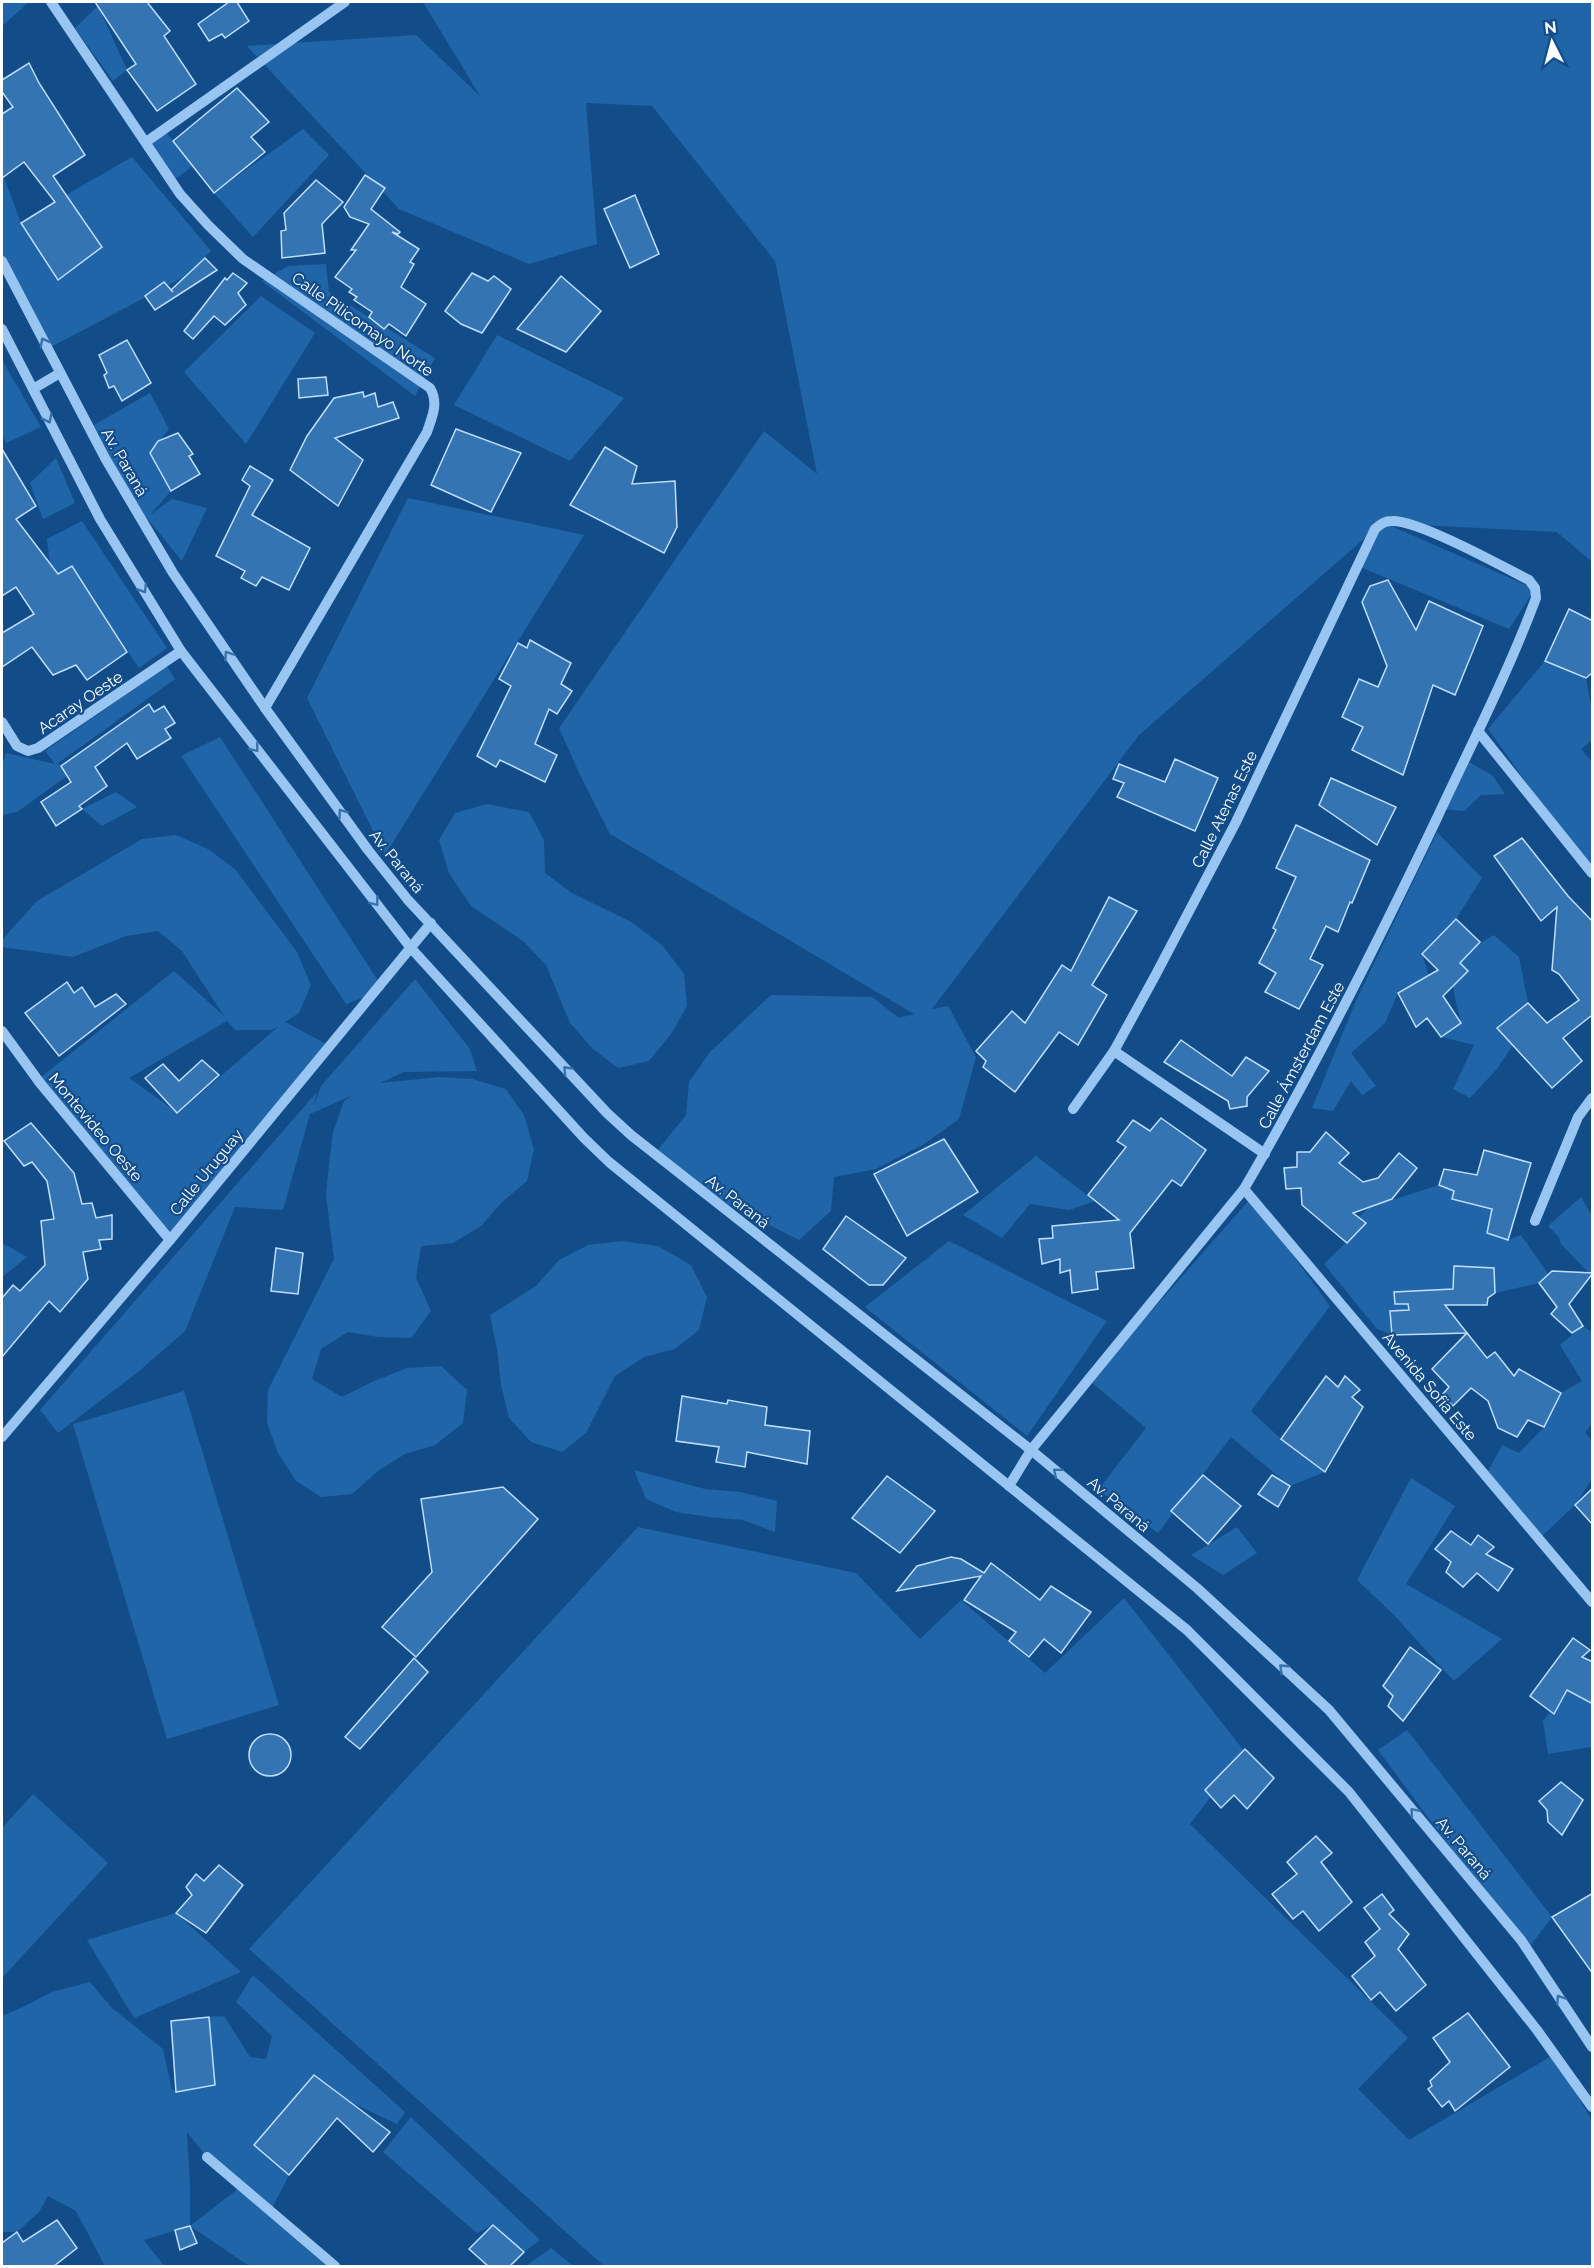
<svg xmlns="http://www.w3.org/2000/svg" width="1594" height="2268" font-family="Raleway,sans-serif">
<style>
.green{fill:#2065a8;fill-rule:evenodd}
.building{fill:#3574b2;stroke:#bfdefc;stroke-width:1.5}
.lines{fill:none;stroke-linecap:round;stroke-linejoin:round}
.minor{stroke:#98c5f1;stroke-width:10}
.oneway{stroke:#3a71a9}
.labels{text-anchor:middle;stroke-width:4.5;stroke-linejoin:round;paint-order:stroke}
.street-label{font-size:16px;fill:#fff;stroke:#124d8a}
</style>
<rect width="100%" height="100%" fill="#124d8a"/>
<g class="green">
<path d="M2,2H29L2,26Z"/>
<path d="M423,2H1592V562L1557,532L1384,523L1535,589L1509,629L1358,566L1381,524L1139,735L932,1009L948,1006L976,1057L959,1119L924,1144L876,1169L834,1177L831,1211L799,1240L722,1201L657,1151L686,1115L689,1082L710,1052L771,995L872,997L899,1018L914,1014L610,834L581,777L559,728L764,431L817,474L775,261L652,106L586,103L597,244L529,264L399,209L247,46L416,35L480,96Z"/>
<path d="M98,6L127,70L113,81L75,28Z"/>
<path d="M303,129L329,155L253,237L214,193Z"/>
<path d="M166,132L193,166L174,180L149,137Z"/>
<path d="M132,157L211,251L186,276L49,348L2,256V172L21,223L58,280L66,195Z"/>
<path d="M326,264L329,292L435,358L415,396L262,281L288,266Z"/>
<path d="M261,296L315,333L246,444L184,372Z"/>
<path d="M497,335L624,398L570,461L454,405Z"/>
<path d="M2,360L41,427L6,443L2,436Z"/>
<path d="M150,393L169,429L150,453L171,491L150,515L172,499L207,508L182,561L147,518L144,522L94,425Z"/>
<path d="M56,458L75,503L43,519L30,483Z"/>
<path d="M408,498L584,535L385,855L307,698Z"/>
<path d="M82,521L167,648L139,668L72,566L58,574L50,564L47,539Z"/>
<path d="M1545,661L1586,678L1592,711V740L1581,749L1592,762V869L1582,860L1488,729Z"/>
<path d="M167,666L175,679L57,764L61,766L67,776L17,812L2,815V765L6,753L55,764L45,751Z"/>
<path d="M220,737L384,990L346,1004L181,756Z"/>
<path d="M1465,760L1492,775L1505,794L1481,795L1464,811L1442,809Z"/>
<path d="M116,792L137,807L102,826L82,809Z"/>
<path d="M487,804L529,812L544,840L545,873L572,893L631,922L662,945L684,974L687,1006L671,1034L649,1061L618,1068L593,1049L570,1023L546,965L523,941L471,906L449,873L439,840L455,813Z"/>
<path d="M1437,832L1482,878L1456,919L1422,954L1429,976L1398,993L1385,1023L1351,1053L1376,1086L1362,1095L1351,1081L1333,1111L1312,1108L1356,1001Z"/>
<path d="M176,835L208,849L235,869L297,952L311,985L299,1013L285,1022L332,1047L170,1235L40,1078L174,971L224,1016L182,951L158,931L126,936L73,957L2,947V940L37,901L142,839ZM227,1021L235,1030H272L279,1026L178,1113L129,1078Z"/>
<path d="M1494,935L1519,957L1528,1003L1497,1028L1513,1045L1497,1069L1470,1098L1453,1089L1474,1045L1441,1037L1461,1023C1459,1011 1453,997 1454,985C1454,962 1475,945 1494,935Z"/>
<path d="M415,979L470,1049L477,1071L404,1072L380,1083L439,1077L472,1079L506,1089L524,1115L534,1149L527,1181L502,1202L481,1226L453,1243L421,1246L416,1278L431,1311L411,1338L378,1337L348,1332L321,1349L312,1379L342,1397L374,1381L407,1368L441,1366L467,1390L463,1423L435,1445L405,1454L378,1471L352,1494L321,1497L296,1481L278,1453L267,1423L268,1390L334,1259L326,1195L329,1165L333,1132L344,1101L353,1095L310,1114L283,1210L235,1207L185,1331L138,1372L58,1433L40,1410L317,1092L314,1106L321,1086Z"/>
<path d="M1036,1156L1095,1201L1069,1210L1030,1204L1002,1238L963,1215Z"/>
<path d="M1439,1185L1454,1191L1452,1199L1492,1209L1487,1233L1508,1240L1521,1235L1548,1274L1539,1283L1495,1293L1493,1268L1453,1289L1407,1291L1409,1310L1390,1311L1392,1335L1377,1329L1324,1264L1366,1223L1359,1217L1370,1207Z"/>
<path d="M1581,1197L1592,1216V1276L1561,1244L1559,1237L1548,1226Z"/>
<path d="M1251,1198L1330,1306L1251,1411L1281,1439L1325,1472L1290,1486L1231,1437L1158,1533L1098,1490L1146,1428L1090,1381Z"/>
<path d="M622,1241L658,1246L691,1265L707,1297L699,1330L675,1349L644,1357L615,1376L586,1433L562,1452L531,1442L509,1418L501,1385L497,1349L490,1315L536,1286L559,1260L588,1245Z"/>
<path d="M949,1241L1107,1321L1027,1436L865,1307Z"/>
<path d="M2,1243L27,1257L2,1277Z"/>
<path d="M1583,1326L1592,1332V1424L1585,1432L1592,1442V1479L1575,1505L1540,1538L1486,1475L1502,1445L1519,1453L1544,1427L1561,1393L1582,1381L1560,1345Z"/>
<path d="M184,1391L279,1705L167,1739L73,1424Z"/>
<path d="M634,1470L705,1489L740,1492L777,1501L775,1532L743,1520L709,1517L676,1512L646,1499Z"/>
<path d="M1411,1478L1455,1506L1406,1584L1502,1639L1454,1681L1392,1613L1357,1580Z"/>
<path d="M638,1527L856,1573L920,1639L961,1600L1045,1673L1124,1598L1245,1752L1190,1824L1408,2038L1358,2089L1409,2140L1555,2054L1592,2121V2266H604L249,1949Z"/>
<path d="M1237,1527L1257,1553L1223,1575L1191,1555Z"/>
<path d="M1567,1690L1592,1704L1591,1747L1548,1754L1543,1721Z"/>
<path d="M1407,1730L1552,1917L1527,1950L1378,1750Z"/>
<path d="M33,1794L108,1863L2,1978V1828Z"/>
<path d="M176,1913L241,1972L134,2018L87,1940Z"/>
<path d="M253,1975L405,2112L397,2124L350,2102L314,2075L255,2145L289,2175L270,2212L207,2157L187,2132L190,2186V2226L239,2188L329,2266H249L190,2226L144,2240L164,2266H105L76,2211L48,2196L39,2212L17,2232H2V2016L23,2007L52,1992L90,1982L112,2008L163,2049L172,2090L215,2085L209,2017L224,2016L250,2057L266,2059L272,2036L236,2002Z"/>
<path d="M411,2117L540,2240L524,2252L493,2225L477,2233L383,2152Z"/>
<path d="M551,2248L573,2266H526Z"/>
</g>
<g class="building">
<path d="M95,2H147L170,31L164,36L196,84L157,111L127,70L136,64Z"/>
<path d="M229,2H237L249,21L225,38L222,34L209,41L198,24Z"/>
<path d="M29,63L39,83L85,155L53,176L102,247L58,280L21,223L55,202L24,162L2,178V114L13,107L2,92V80Z"/>
<path d="M237,88L269,122L251,137L265,152L214,193L173,141Z"/>
<path d="M365,175L385,188L371,209L400,232L398,234L392,232L419,249L410,262L414,264L401,287L426,304L406,336L389,324L384,329L369,317L372,312L354,300L357,297L349,292L352,289L335,277L356,250H351L369,224L350,217L344,207Z"/>
<path d="M316,180L343,202L322,224L325,253L282,258L281,231L286,230L284,213Z"/>
<path d="M635,195L659,254L630,268L604,209Z"/>
<path d="M205,258L217,270L155,310L145,296L164,282L173,292L171,290Z"/>
<path d="M233,273L247,283L238,293L246,305L225,325L214,316L193,339L184,331L225,278L227,280Z"/>
<path d="M472,273L488,281L494,276L511,289L482,333L461,324L445,311Z"/>
<path d="M561,276L601,311L566,352L517,329Z"/>
<path d="M127,340L151,383L122,401L114,386L109,388L104,375L107,373L99,355Z"/>
<path d="M326,377L328,395L299,398L298,379Z"/>
<path d="M363,392L364,397L375,393L378,407L393,402L399,418L335,438L363,460L338,506L290,470L307,436L334,398Z"/>
<path d="M456,429L521,453L491,512L431,485Z"/>
<path d="M178,433L193,454L189,456L200,474L171,491L150,453L158,441Z"/>
<path d="M605,447L637,466L632,484L675,481L677,527L664,553L570,505Z"/>
<path d="M2,449L36,506L16,519L58,574L72,566L127,652L87,680L76,665L53,675L32,647L2,667V633L34,614L16,587L2,596Z"/>
<path d="M250,466L273,480L252,515L310,548L289,590L262,577L256,586L241,578L245,571L216,556L250,486L242,480Z"/>
<path d="M1388,580L1416,630L1429,601L1483,626L1455,695L1433,685L1403,775L1352,750L1363,727L1342,717L1359,679L1378,687L1387,666L1362,602L1370,586Z"/>
<path d="M1569,609L1593,621V672L1586,678L1545,661Z"/>
<path d="M530,640L571,663L561,684L572,691L557,714L549,709L535,744L557,755L545,782L500,760L496,767L477,756L511,686L499,679L518,643L527,648Z"/>
<path d="M149,704L154,712L164,706L175,723L165,729L171,738L137,759L127,743L95,767L107,786L79,806L82,809L56,826L41,802L71,782L61,766Z"/>
<path d="M1175,759L1218,778L1195,831L1117,797L1124,783L1113,779L1119,764L1165,782Z"/>
<path d="M1331,778L1396,807L1377,845L1319,805Z"/>
<path d="M1296,825L1370,860L1352,903L1350,902L1338,932L1326,926L1310,959L1323,965L1299,1009L1265,992L1276,973L1259,963L1276,930L1273,928L1296,877L1276,868Z"/>
<path d="M1522,838L1568,896L1593,922V1018L1591,1016L1563,1038L1582,1061L1552,1088L1497,1028L1528,1003L1547,1023L1579,1000L1559,974L1552,970L1557,907L1541,921L1494,856Z"/>
<path d="M1109,897L1137,911L1092,985L1107,995L1078,1045L1059,1032L1015,1092L983,1067L986,1061L976,1051L1012,1011L1025,1023L1062,965L1071,971Z"/>
<path d="M1456,919L1480,942L1460,963L1468,971L1443,996L1461,1023L1441,1037L1427,1018L1416,1027L1398,993L1438,970L1422,954Z"/>
<path d="M67,982L74,993L82,987L95,1007L116,994L126,1004L59,1056L25,1013Z"/>
<path d="M1181,1040L1232,1076L1246,1057L1269,1071L1247,1097V1106L1230,1109L1228,1101L1164,1062Z"/>
<path d="M202,1060L219,1075L177,1113L145,1078L163,1064L179,1081Z"/>
<path d="M1161,1118L1206,1150L1181,1186L1172,1180L1130,1233L1134,1268L1096,1272L1098,1289L1072,1293L1070,1270L1060,1273V1259L1042,1264L1039,1239L1053,1238L1052,1226L1119,1220L1088,1195L1126,1147L1117,1141L1133,1120L1150,1131Z"/>
<path d="M31,1123L74,1173L82,1204L92,1203L96,1218L112,1215V1239L99,1240L101,1249L83,1252L88,1279L60,1312L49,1301L2,1357V1298L13,1285L20,1291L45,1265L41,1221L54,1219L47,1181L32,1162L24,1166L4,1141Z"/>
<path d="M1326,1132L1349,1153L1339,1163L1363,1182L1378,1178L1399,1153L1417,1168L1392,1199L1353,1213L1366,1223L1347,1243L1302,1205L1301,1188L1286,1189L1284,1168L1297,1167V1152H1310Z"/>
<path d="M944,1139L978,1192L907,1236L874,1174Z"/>
<path d="M1484,1150L1531,1163L1508,1240L1487,1233L1492,1209L1452,1199L1454,1191L1439,1185L1444,1169L1477,1175Z"/>
<path d="M846,1216L906,1258L883,1285H869L823,1249Z"/>
<path d="M276,1248L303,1253L298,1294L271,1291Z"/>
<path d="M1454,1266L1494,1268L1495,1293L1488,1298L1487,1305H1445L1467,1333L1392,1335L1390,1311L1409,1310L1408,1304H1395L1394,1292L1453,1289Z"/>
<path d="M1552,1271L1593,1273L1569,1304L1583,1326L1572,1333L1551,1314L1557,1307L1539,1283Z"/>
<path d="M1467,1333L1487,1358L1495,1352L1514,1376L1519,1369L1561,1393L1544,1427L1528,1420L1517,1437L1498,1428L1488,1401L1471,1388L1453,1406L1442,1395L1449,1387L1432,1369Z"/>
<path d="M1326,1376L1338,1387L1345,1376L1360,1390L1352,1397L1363,1407L1325,1472L1281,1439Z"/>
<path d="M682,1396L727,1404L728,1400L767,1407L765,1425L810,1431L807,1464L747,1452L745,1467L716,1462L719,1447L676,1441Z"/>
<path d="M1203,1475L1241,1506L1208,1544L1171,1511Z"/>
<path d="M1272,1475L1290,1486L1278,1507L1258,1494Z"/>
<path d="M887,1476L935,1511L900,1553L852,1518Z"/>
<path d="M503,1487L538,1519L416,1657L382,1627L432,1572L421,1499Z"/>
<path d="M1593,1488V1525L1575,1505Z"/>
<path d="M1451,1531L1471,1545L1478,1535L1494,1547L1486,1554L1513,1569L1498,1591L1477,1573L1463,1587L1446,1572L1451,1562L1435,1549Z"/>
<path d="M951,1557L961,1559L984,1573L991,1563L1040,1600L1051,1586L1091,1612L1061,1653L1044,1639L1029,1657L1009,1641L1016,1632L964,1600L981,1576L897,1591L917,1566Z"/>
<path d="M1573,1638L1590,1650L1582,1657L1593,1662V1704L1567,1690L1554,1714L1530,1696Z"/>
<path d="M1410,1647L1441,1670L1403,1721L1388,1706L1393,1696L1383,1686Z"/>
<path d="M414,1658L428,1672L360,1749L345,1737Z"/>
<circle cx="270" cy="1755" r="21"/>
<path d="M1245,1749L1274,1778L1247,1809L1234,1795L1221,1808L1205,1790Z"/>
<path d="M1561,1782L1583,1800L1562,1835L1548,1822L1547,1810L1539,1801Z"/>
<path d="M1316,1836L1332,1853L1321,1862L1352,1902L1319,1931L1303,1911L1293,1919L1272,1894L1297,1874L1287,1862Z"/>
<path d="M219,1865L243,1885L206,1933L176,1913L192,1895L186,1887L196,1874L204,1881Z"/>
<path d="M1593,1893V1974L1552,1917Z"/>
<path d="M1382,1894L1394,1910L1389,1914L1409,1934L1398,1949L1426,1985L1396,2011L1380,1992L1371,2000L1352,1976L1375,1956L1365,1942L1380,1929L1364,1908Z"/>
<path d="M1468,2013L1510,2067L1455,2111L1449,2101L1442,2107L1428,2089L1432,2086L1430,2081L1450,2062L1433,2038Z"/>
<path d="M209,2017L215,2085L176,2092L171,2021Z"/>
<path d="M314,2075L390,2132L373,2152L337,2118L289,2175L254,2145Z"/>
<path d="M57,2220L77,2248L54,2266H2V2243L17,2232L23,2242Z"/>
<path d="M493,2225L524,2252L510,2266H488L469,2249Z"/>
<path d="M190,2226L197,2243L180,2250L175,2230Z"/>
</g>
<g class="lines">
<g class="minor">
<path d="M51,2L180,194L208,225L243,259L430,388C439,403 432,417 427,432L265,708"/>
<path d="M146,142L345,2"/>
<path d="M2,261L105,458L173,573L265,708L368,850L408,900L607,1113L631,1135L1031,1450L1197,1588L1329,1710L1521,1940L1592,2047"/>
<path d="M2,329L100,519L181,651L410,947L584,1138L609,1162L1187,1630L1349,1792L1537,2030L1592,2107"/>
<path d="M33,389L60,373"/>
<path d="M2,722L17,746L28,751L38,748L181,651"/>
<path d="M1478,731L1592,873"/>
<path d="M2,1031L40,1083L170,1240"/>
<path d="M1114,1051L1265,1154"/>
<path d="M1244,1189L1592,1602"/>
<path d="M1535,1221L1578,1117L1592,1098"/>
<path d="M2,1437L170,1240L431,923"/>
<path d="M1009,1486L1031,1450L1244,1189C1314,1069 1377,944 1437,818C1471,745 1508,673 1536,598L1535,588L1529,580C1502,566 1418,520 1392,521C1384,521 1381,524 1375,529L1236,822L1155,976L1114,1051L1073,1109"/>
<path d="M207,2157L335,2266"/>
</g>
</g>
<defs><path id="oneway-chevron" d="M-2-3.5L2.5 0L-2 3.5" fill="none" stroke-width="1.6" stroke-linecap="round" stroke-linejoin="round" transform="scale(1.5)"/></defs>
<g class="oneway">
<use href="#oneway-chevron" transform="translate(44 342) rotate(-118)"/>
<use href="#oneway-chevron" transform="translate(48 419) rotate(63)"/>
<use href="#oneway-chevron" transform="translate(143 589) rotate(59)"/>
<use href="#oneway-chevron" transform="translate(228 655) rotate(-124)"/>
<use href="#oneway-chevron" transform="translate(255 748) rotate(52)"/>
<use href="#oneway-chevron" transform="translate(342 813) rotate(-126)"/>
<use href="#oneway-chevron" transform="translate(375 902) rotate(52)"/>
<use href="#oneway-chevron" transform="translate(567 1070) rotate(-133)"/>
<use href="#oneway-chevron" transform="translate(1057 1472) rotate(-140)"/>
<use href="#oneway-chevron" transform="translate(1283 1668) rotate(-137)"/>
<use href="#oneway-chevron" transform="translate(1414 1812) rotate(-130)"/>
<use href="#oneway-chevron" transform="translate(1560 1999) rotate(-124)"/>
</g>
<g class="labels">
<g class="street-label">
<text transform="translate(363 324) rotate(35)" y="6">Calle Pilicomayo Norte</text>
<text transform="translate(125 462) rotate(60)" y="6">Av. Paraná</text>
<text transform="translate(80 702) rotate(-34)" y="6">Acaray Oeste</text>
<text transform="translate(1224 809) rotate(-64)" y="6">Calle Atenas Este</text>
<text transform="translate(397 861) rotate(51)" y="6">Av. Paraná</text>
<text transform="translate(1301 1055) rotate(-62)" y="6">Calle Ámsterdam Este</text>
<text transform="translate(96 1127) rotate(50)" y="6">Montevideo Oeste</text>
<text transform="translate(206 1172) rotate(-51)" y="6">Calle Uruguay</text>
<text transform="translate(738 1201) rotate(38)" y="6">Av. Paraná</text>
<text transform="translate(1430 1386) rotate(50)" y="6">Avenida Sofía Este</text>
<text transform="translate(1119 1504) rotate(40)" y="6">Av. Paraná</text>
<text transform="translate(1464 1848) rotate(50)" y="6">Av. Paraná</text>
</g>
</g>
<rect width="1594" height="2268" fill="none" stroke="#ffffff" stroke-width="6"/>
<g transform="translate(1552 42) rotate(354)" stroke="#124d8a" stroke-width="4.5" paint-order="stroke">
<path d="M0-4.5L10 22L0 15L-10 22Z" fill="#ffffff"/>
<text y="-9" font-size="16" font-weight="bold" text-anchor="middle" fill="#ffffff">N</text>
</g>
</svg>
